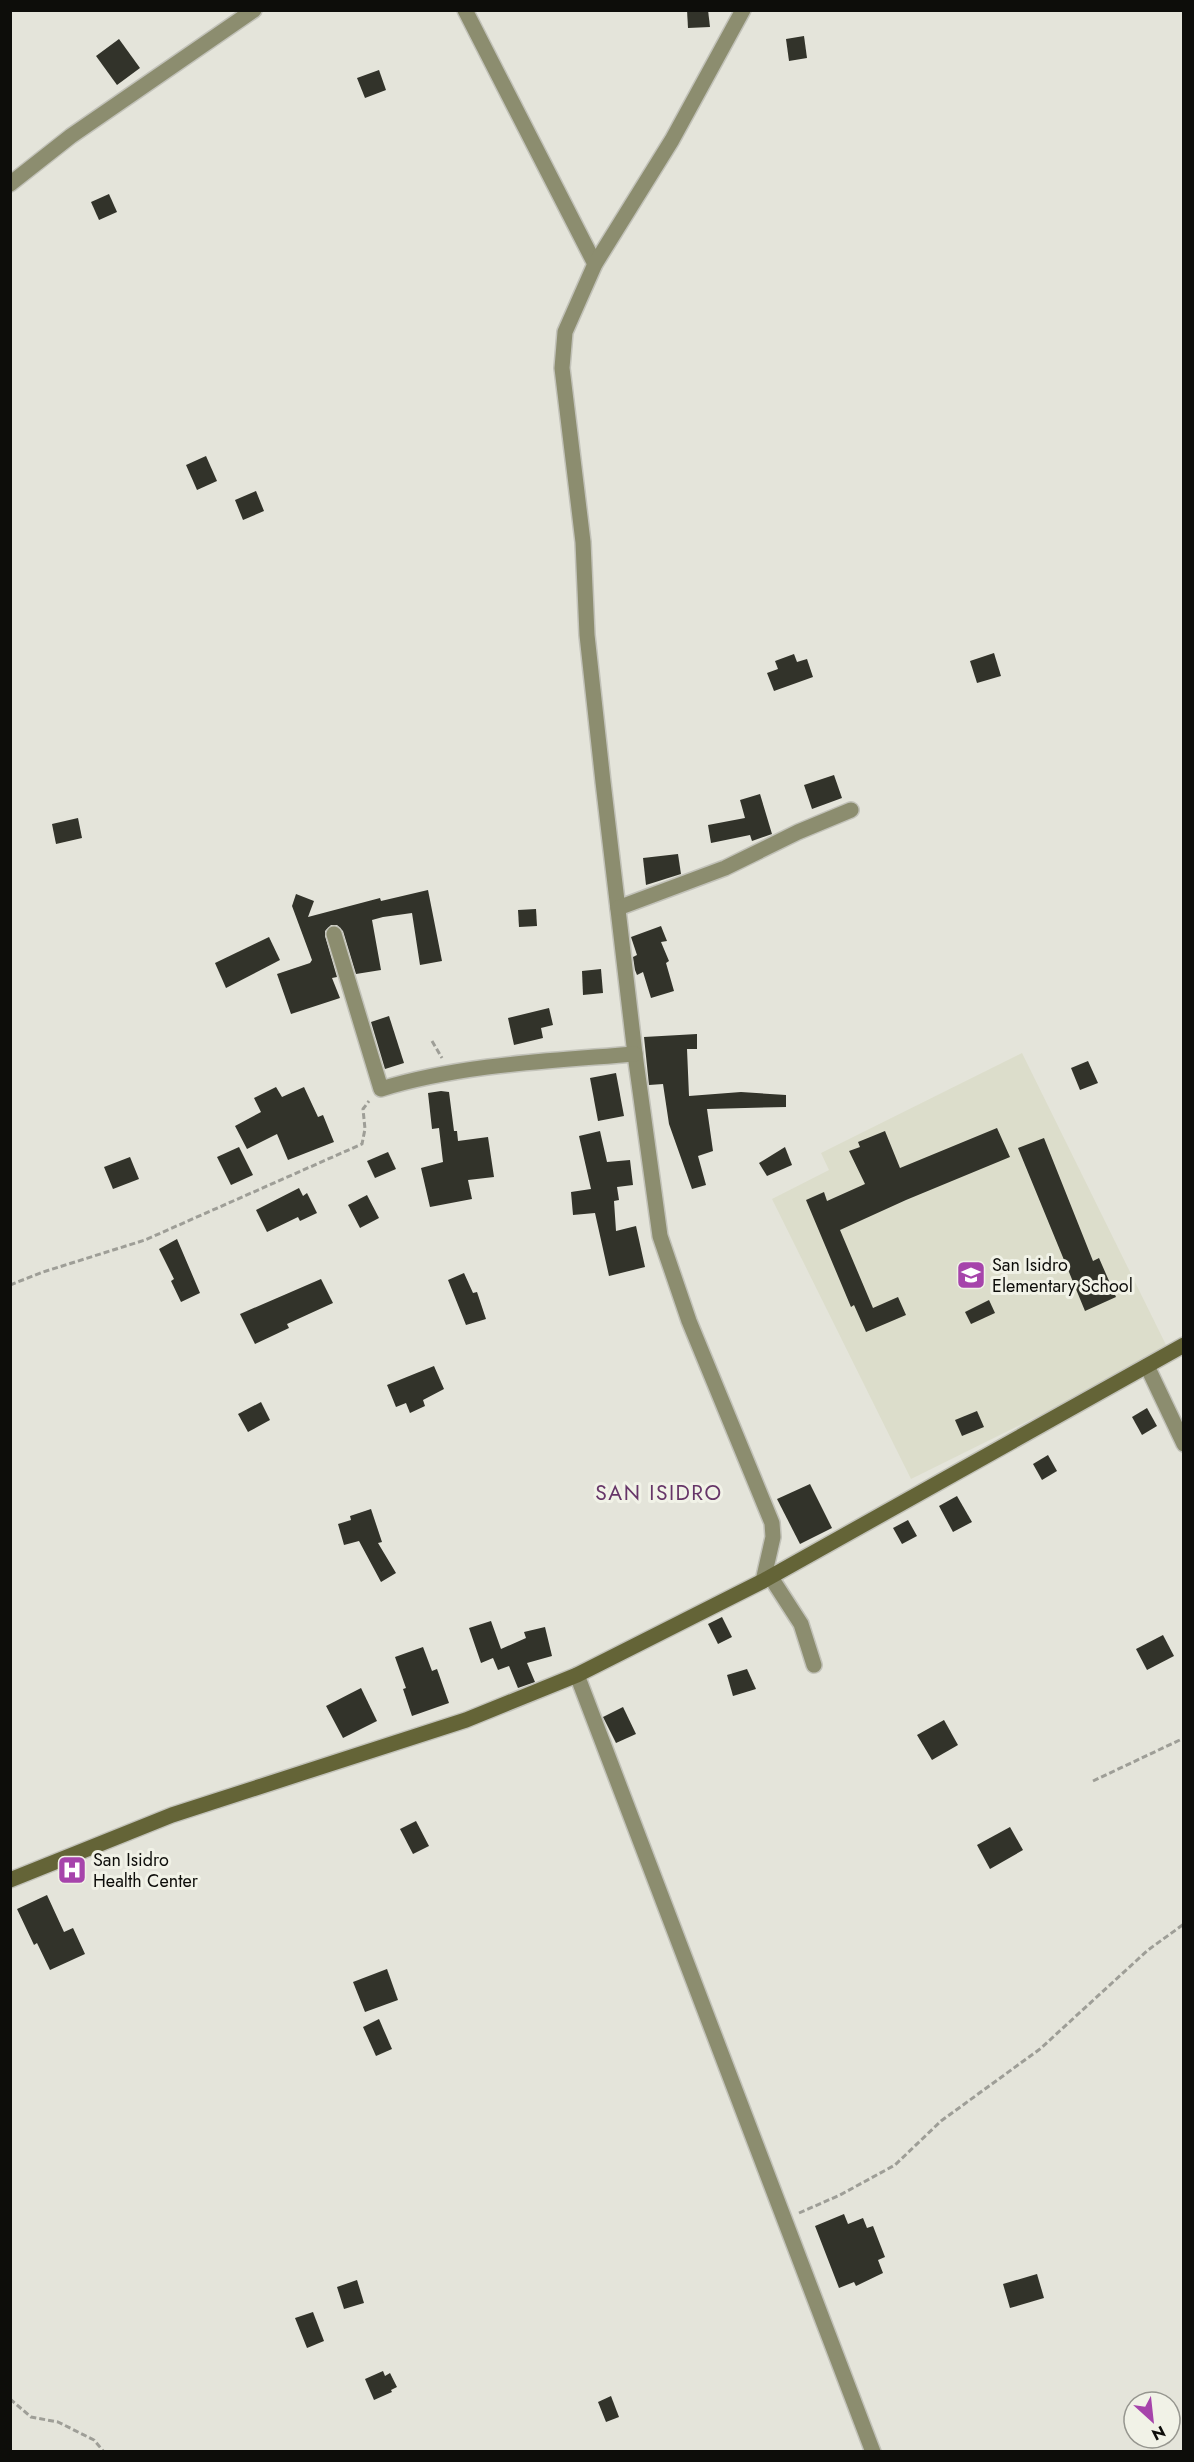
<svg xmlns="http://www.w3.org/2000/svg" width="1194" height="2462" font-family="Jost,sans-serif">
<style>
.built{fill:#dcddcb}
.building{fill:#32332a}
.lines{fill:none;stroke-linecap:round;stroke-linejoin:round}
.street-casing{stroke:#c2c2b9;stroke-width:18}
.secondary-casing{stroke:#c2c2b9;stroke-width:18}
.path{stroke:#9e9e97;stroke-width:3;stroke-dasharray:6 3;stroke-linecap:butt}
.street{stroke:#8c8d6f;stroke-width:15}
.secondary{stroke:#646437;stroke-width:15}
.labels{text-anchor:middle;stroke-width:6;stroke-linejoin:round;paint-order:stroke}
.poi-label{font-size:18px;fill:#0d0d0a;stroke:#f1f2e7;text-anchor:start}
.quarter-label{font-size:21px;letter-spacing:1.5px;fill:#663568;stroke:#f1f2e7}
</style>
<rect width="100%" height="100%" fill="#e4e4da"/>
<path class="built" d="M1022,1053L1169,1351L911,1479L772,1199L829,1170L821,1153Z"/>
<g class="building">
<path d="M687,10H708L710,27L688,28Z"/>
<path d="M804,36L807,58L789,61L786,39Z"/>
<path d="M119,39L140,68L117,85L96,56Z"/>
<path d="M379,70L386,90L365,98L357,78Z"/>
<path d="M109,194L117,212L99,220L91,202Z"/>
<path d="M206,456L217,481L197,490L186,465Z"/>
<path d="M256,491L264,511L243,520L235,500Z"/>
<path d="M994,653L1001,676L977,683L970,661Z"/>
<path d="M794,654L797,662L807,659L813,677L774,691L767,673L778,669L775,661Z"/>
<path d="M834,775L842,798L812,809L804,785Z"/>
<path d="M760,794L772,834L752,841L750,835L711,843L708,825L745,818L740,800Z"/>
<path d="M78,818L82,838L56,844L52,824Z"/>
<path d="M678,854L681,874L646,885L643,858Z"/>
<path d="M428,890L442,961L420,965L412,913L383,917L372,920L381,970L356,974L343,931L337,925H331L325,931V936L337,977L332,978L340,998L291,1014L277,974L310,963L312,960L292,906L296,894L314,901L308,917L380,898L381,901Z"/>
<path d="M536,909L537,926L519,927L518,910Z"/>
<path d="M661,926L667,941L661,942L669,961L666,963L674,991L651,998L643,972L637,975L635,970L633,957L637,955L631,937Z"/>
<path d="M269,937L280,960L226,988L215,963Z"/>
<path d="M601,969L603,993L583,995L582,971Z"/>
<path d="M549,1008L553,1025L541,1028L543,1038L514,1045L508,1018Z"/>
<path d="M389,1016L404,1063L385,1069L371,1022Z"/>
<path d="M697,1034V1049H687L689,1096L741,1092L786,1095V1107L707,1109L713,1151L698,1156L706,1185L692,1189L669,1124L663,1084L649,1085L644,1037Z"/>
<path d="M1088,1061L1098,1083L1080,1090L1071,1068Z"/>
<path d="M616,1073L624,1116L598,1121L590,1078Z"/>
<path d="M276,1087L282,1097L304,1087L318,1117L323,1115L334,1142L288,1160L277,1134L247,1149L235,1126L261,1112L254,1098Z"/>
<path d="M441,1091L449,1092L454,1131H457L458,1141L488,1137L494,1177L468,1180L472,1199L430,1207L421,1168L443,1162L439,1128L432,1129L428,1093Z"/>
<path d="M997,1128L1010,1157L906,1200L840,1230L873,1308L898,1297L906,1315L866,1332L854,1305L851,1307L806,1200L824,1192L827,1201L865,1184L849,1151L860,1147L858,1142L885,1131L900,1168Z"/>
<path d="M600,1131L607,1162L630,1160L633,1185L617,1187L619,1200L614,1201L616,1231L636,1226L645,1267L609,1276L595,1213L573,1215L571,1192L591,1189L579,1136Z"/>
<path d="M1044,1138L1093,1261L1099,1258L1116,1297L1085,1311L1018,1148Z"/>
<path d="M239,1147L253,1175L231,1185L217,1157Z"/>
<path d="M785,1147L792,1165L767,1176L759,1163Z"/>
<path d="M388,1152L396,1169L375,1178L367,1161Z"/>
<path d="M130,1157L139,1179L113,1189L104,1167Z"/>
<path d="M299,1188L303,1196L307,1193L317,1213L300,1221L298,1217L267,1232L256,1210Z"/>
<path d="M367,1195L379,1218L360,1228L348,1205Z"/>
<path d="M177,1239L200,1293L181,1302L171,1281L174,1279L159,1249Z"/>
<path d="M464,1273L473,1293L477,1292L486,1319L466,1325L448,1280Z"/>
<path d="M321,1279L333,1303L287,1324L289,1328L255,1344L240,1314Z"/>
<path d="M989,1300L995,1313L971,1324L965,1312Z"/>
<path d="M434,1366L444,1389L423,1400L425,1406L410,1413L406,1403L396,1407L387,1385Z"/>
<path d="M261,1402L270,1420L248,1432L238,1414Z"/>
<path d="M1147,1408L1157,1426L1142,1435L1132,1417Z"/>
<path d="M977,1411L984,1427L962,1436L955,1420Z"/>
<path d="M1048,1455L1057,1471L1042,1480L1033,1464Z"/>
<path d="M810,1484L832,1528L800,1544L777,1499Z"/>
<path d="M957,1496L972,1522L953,1532L939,1506Z"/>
<path d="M371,1509L382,1542L378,1543L396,1573L381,1582L359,1541L344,1545L338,1524L351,1520L350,1516Z"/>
<path d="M908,1520L917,1536L902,1544L893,1528Z"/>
<path d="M722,1617L732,1637L718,1644L708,1624Z"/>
<path d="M491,1621L501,1649L526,1638L524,1632L545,1627L552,1656L527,1663L535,1682L518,1688L509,1666L498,1670L493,1658L481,1663L469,1628Z"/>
<path d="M1163,1635L1174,1656L1147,1670L1136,1649Z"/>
<path d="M423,1647L432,1671L437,1669L449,1703L412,1716L403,1689L406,1688L395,1657Z"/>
<path d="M747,1669L756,1689L733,1696L727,1675Z"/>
<path d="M361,1688L377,1721L343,1738L326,1706Z"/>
<path d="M623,1707L636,1734L616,1743L603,1717Z"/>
<path d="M944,1720L958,1745L932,1760L917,1735Z"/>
<path d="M416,1821L429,1846L413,1854L400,1829Z"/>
<path d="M1010,1827L1023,1850L990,1869L977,1845Z"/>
<path d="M47,1895L64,1932L73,1928L85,1954L50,1970L37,1943L34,1945L17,1909Z"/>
<path d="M387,1969L398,2000L365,2012L353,1982Z"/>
<path d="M379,2019L392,2049L376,2056L363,2027Z"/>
<path d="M844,2214L848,2224L863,2218L867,2228L873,2226L885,2257L878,2260L883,2273L856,2286L854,2282L839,2288L815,2226Z"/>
<path d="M1037,2274L1044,2298L1010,2308L1003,2284Z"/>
<path d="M357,2280L364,2303L344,2309L337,2287Z"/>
<path d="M313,2312L324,2341L307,2348L295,2318Z"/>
<path d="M383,2371L385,2376L390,2373L397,2387L391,2390L392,2392L374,2400L365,2379Z"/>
<path d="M611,2396L619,2417L606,2422L598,2402Z"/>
</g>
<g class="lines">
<g class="street-casing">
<g id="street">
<path d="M465,10L595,264"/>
<path d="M743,10L672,140L595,264L565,332L562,368L583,542L587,635L603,782L635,1054L660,1236L689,1321L772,1523L773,1537L763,1581"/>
<path d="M10,184L71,136L254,10"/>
<path d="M618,908L725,868L798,832L851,810"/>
<path d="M334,934L381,1089C463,1064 550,1061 635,1054"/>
<path d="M1147,1366L1184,1444"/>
<path d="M770,1576L801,1624L814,1665"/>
<path d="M577,1675L873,2452"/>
</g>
</g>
<g class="secondary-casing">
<path id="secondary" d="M10,1880L172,1815L466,1720L577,1675L763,1581L1184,1345"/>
</g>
<g class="path">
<path d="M432,1041L442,1058"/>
<path d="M10,1285L43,1272L145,1240L362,1144L365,1129L363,1109L369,1101"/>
<path d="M1093,1781L1184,1738"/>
<path d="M799,2213L840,2195L895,2165L941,2121L1040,2049L1148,1950L1184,1924"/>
<path d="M10,2399L31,2417L58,2422L94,2440L104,2452"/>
</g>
<use href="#street" class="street"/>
<use href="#secondary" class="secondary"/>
</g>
<defs>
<g id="school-square" transform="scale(1.5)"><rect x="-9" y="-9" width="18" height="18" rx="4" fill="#a644ab" stroke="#f1f2e7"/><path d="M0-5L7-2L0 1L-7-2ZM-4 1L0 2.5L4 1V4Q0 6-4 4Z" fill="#fff"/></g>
<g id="hospital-square" transform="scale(1.5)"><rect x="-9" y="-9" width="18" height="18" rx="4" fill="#a644ab" stroke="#f1f2e7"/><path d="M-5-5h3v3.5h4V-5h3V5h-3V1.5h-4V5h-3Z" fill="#fff"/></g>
</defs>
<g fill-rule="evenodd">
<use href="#school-square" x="971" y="1275"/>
<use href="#hospital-square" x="72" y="1870"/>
</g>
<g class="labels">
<g class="poi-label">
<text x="992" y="1271">San Isidro<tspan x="992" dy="21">Elementary School</tspan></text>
<text x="93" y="1866">San Isidro<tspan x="93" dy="21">Health Center</tspan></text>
</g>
<g class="quarter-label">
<text x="659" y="1500">SAN ISIDRO</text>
</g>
</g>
<rect width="1194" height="2462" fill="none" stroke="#0d0d0a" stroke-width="24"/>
<g transform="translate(1152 2420) rotate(153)"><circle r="28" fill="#f1f2e7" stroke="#96968f" stroke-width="1.5"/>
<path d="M0-4.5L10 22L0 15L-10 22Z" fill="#a644ab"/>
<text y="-9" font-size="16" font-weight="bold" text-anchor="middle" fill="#0d0d0a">N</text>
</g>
</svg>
